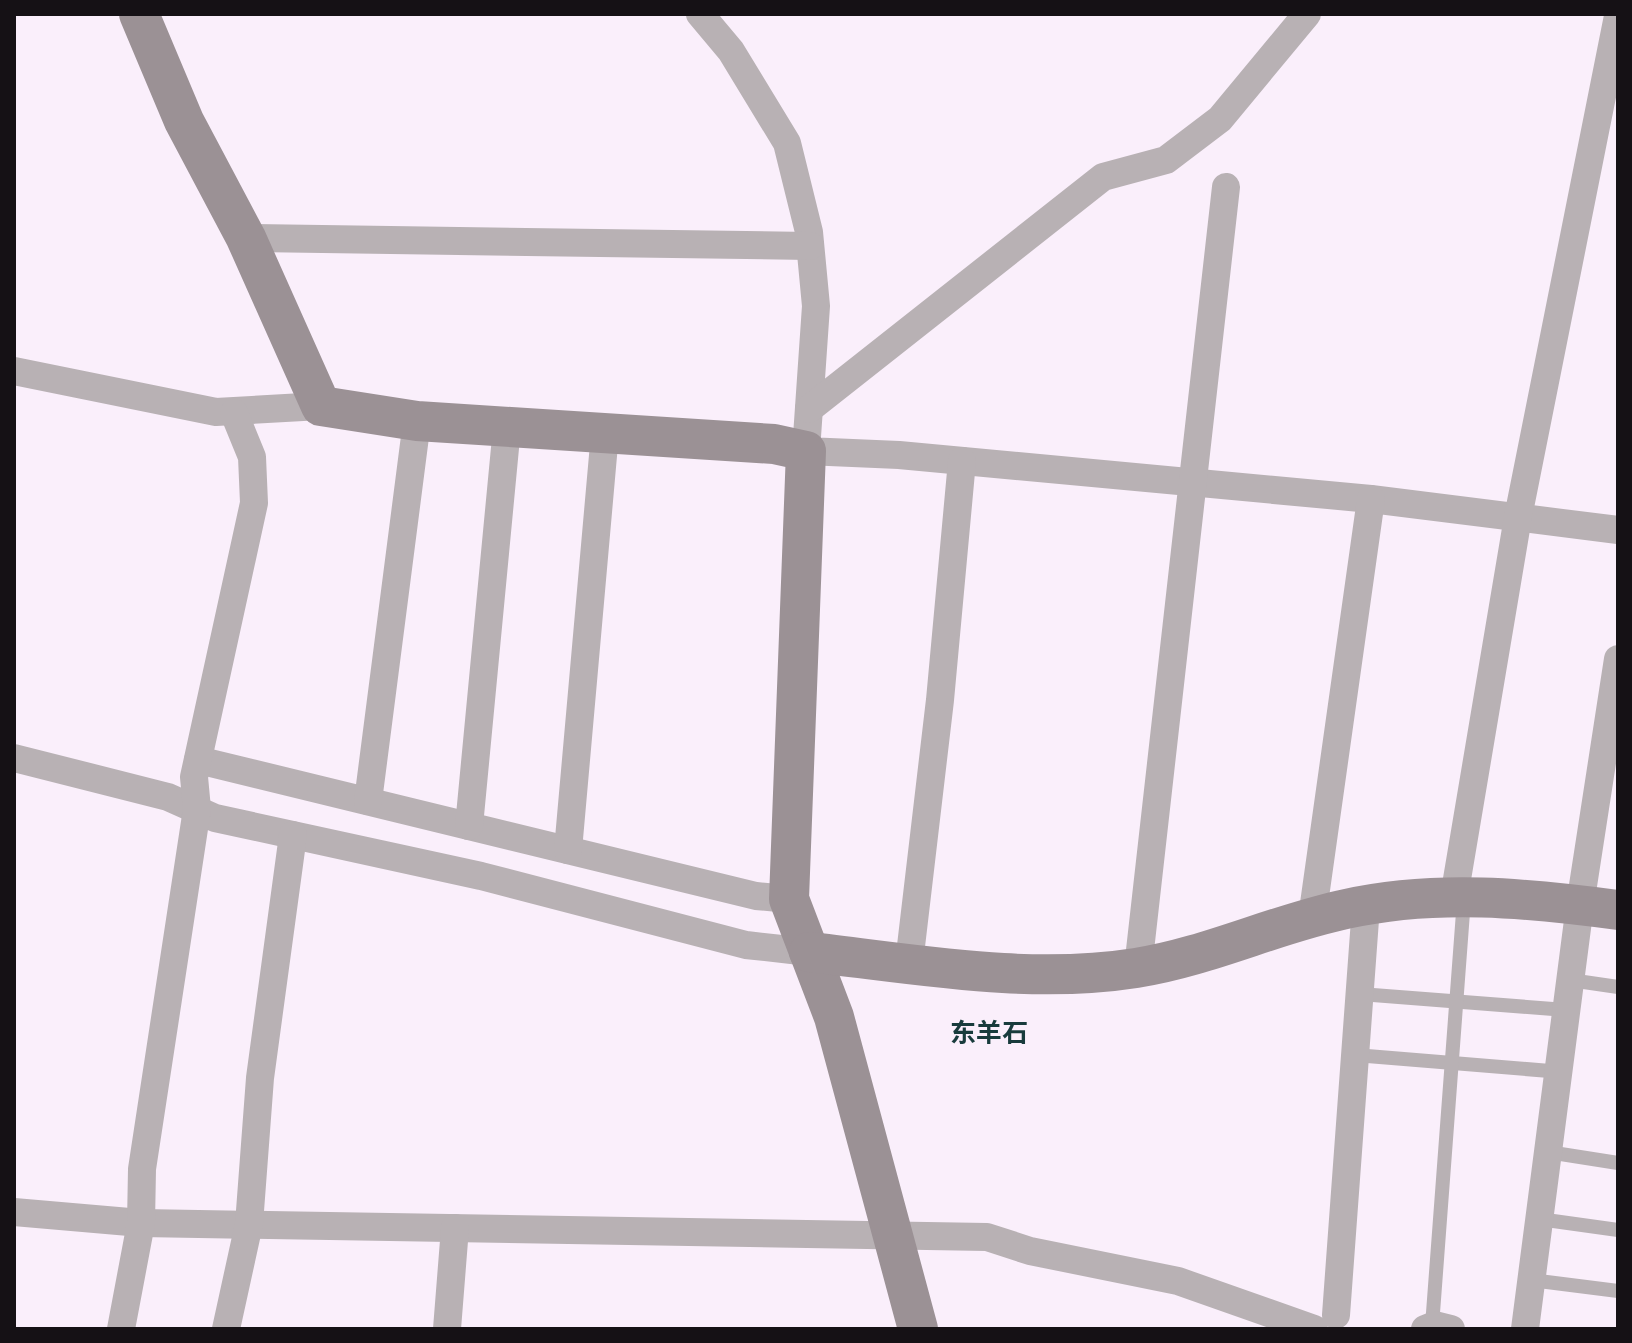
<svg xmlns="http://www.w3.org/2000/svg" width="1632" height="1343" font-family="Raleway,'Noto Sans SC',sans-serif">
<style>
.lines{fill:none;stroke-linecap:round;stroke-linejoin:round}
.lane{stroke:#b8b1b4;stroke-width:14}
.street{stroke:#b8b1b4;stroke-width:28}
.secondary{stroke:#9b9195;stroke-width:40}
.labels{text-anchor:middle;stroke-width:8;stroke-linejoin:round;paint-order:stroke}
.quarter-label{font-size:26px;font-weight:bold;fill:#183b3c;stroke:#faeffb}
</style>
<rect width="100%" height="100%" fill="#faeffb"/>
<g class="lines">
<g class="lane">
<path d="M1570,980L1618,987"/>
<path d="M1360,994L1566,1010"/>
<path d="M1355,1055L1562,1072"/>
<path d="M1548,1152L1618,1163"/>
<path d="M1539,1219L1618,1230"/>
<path d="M1531,1280L1618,1291"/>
<path d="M1432,1326L1464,899"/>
</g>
<g class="street">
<path d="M700,14L731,51L787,143L809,232L816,306L806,451L899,455L1371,499L1618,530"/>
<path d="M246,238L810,246"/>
<path d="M14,371L216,412L321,406"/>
<path d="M809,409L1103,177L1166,160L1220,119L1307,14"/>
<path d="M14,758L168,797L215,818L481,876L746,945L809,952"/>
<path d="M198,760L756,896L789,899"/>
<path d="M368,801L417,421"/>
<path d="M469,826L507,427"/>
<path d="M568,850L605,433"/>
<path d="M1454,897L1518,517L1618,16"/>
<path d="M1312,918L1371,499"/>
<path d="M909,963L940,700L962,461"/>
<path d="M1138,968L1226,187"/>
<path d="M14,1212L141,1223L987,1237L1030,1251L1178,1281L1314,1329"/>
<path d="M1336,1315L1366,906"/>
<path d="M121,1329L141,1223L142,1169L197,809L194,777L254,503L252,457L234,413"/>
<path d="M226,1329L249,1224L260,1078L293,835"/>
<path d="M447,1329L455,1228"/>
<path d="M1425,1329L1435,1325L1451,1329"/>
<path d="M1525,1329L1580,905L1618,659"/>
</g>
<g class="secondary">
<path d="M139,14L184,121L246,238L321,406L417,421L774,444L806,451L789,899L834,1017L918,1329"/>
<path d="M809,952C917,964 1028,985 1136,968C1207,957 1275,924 1346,909C1436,889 1528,898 1618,910"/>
</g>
</g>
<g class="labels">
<g class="quarter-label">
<text x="989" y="1042">东羊石</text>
</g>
</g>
<rect width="1632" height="1343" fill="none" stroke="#151115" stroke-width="32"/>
</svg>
